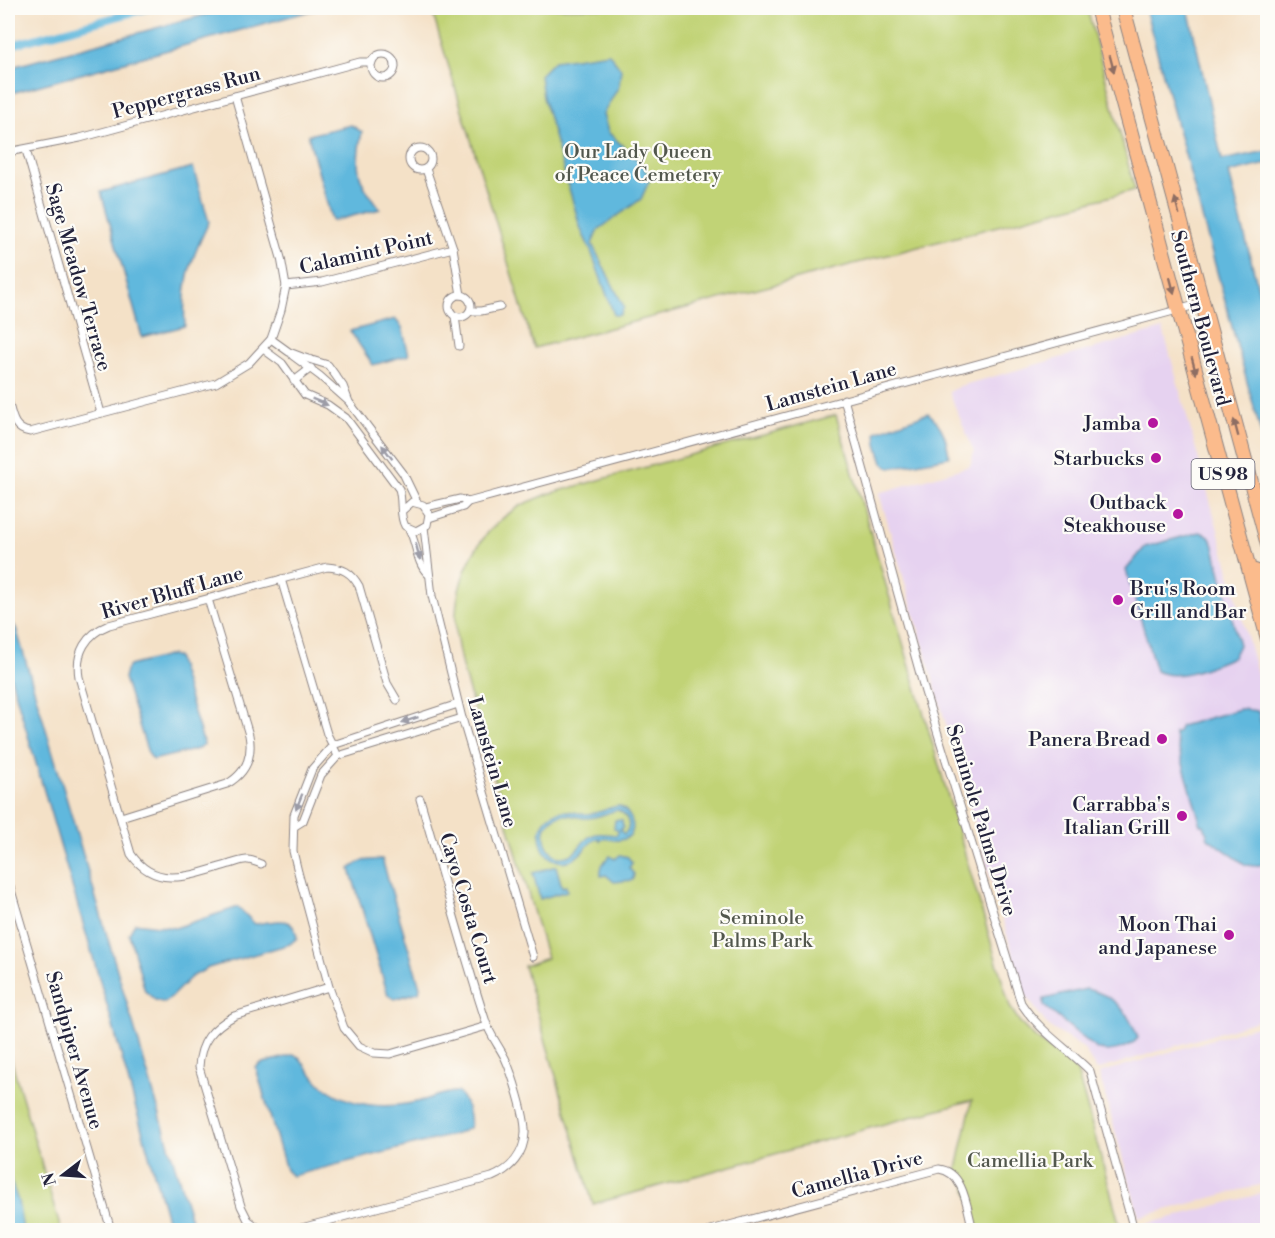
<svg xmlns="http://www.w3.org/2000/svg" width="1275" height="1238" font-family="'Libre Bodoni',serif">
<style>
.built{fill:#e6d2f0}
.green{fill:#c1d376;stroke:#727a58;stroke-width:1.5}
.water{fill:#60b8dd;stroke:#416d8c;stroke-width:1.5;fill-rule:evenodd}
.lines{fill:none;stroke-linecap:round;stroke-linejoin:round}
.canal{stroke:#60b8dd;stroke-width:8}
.street-casing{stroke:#8b8281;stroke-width:9}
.highway-casing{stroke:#8b8281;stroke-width:16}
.street{stroke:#fff;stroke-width:7}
.highway{stroke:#fbbb8c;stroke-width:14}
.oneway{fill:#8e6e64}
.oneway2{fill:#9c9ca7}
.poi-dot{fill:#b5179e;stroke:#fdfcf7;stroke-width:2}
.labels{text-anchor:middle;stroke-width:4.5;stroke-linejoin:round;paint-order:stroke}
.shield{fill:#fdfcf7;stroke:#646373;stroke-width:1.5}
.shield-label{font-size:18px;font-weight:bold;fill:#22223b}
.street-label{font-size:20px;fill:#22223b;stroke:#fdfcf7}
.park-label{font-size:20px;fill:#52574d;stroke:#fdfcf7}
.poi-label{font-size:20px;fill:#22223b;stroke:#fdfcf7;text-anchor:end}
</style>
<rect width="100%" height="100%" fill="#fdfcf7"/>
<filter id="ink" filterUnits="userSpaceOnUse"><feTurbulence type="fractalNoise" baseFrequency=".0167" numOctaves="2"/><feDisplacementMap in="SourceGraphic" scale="12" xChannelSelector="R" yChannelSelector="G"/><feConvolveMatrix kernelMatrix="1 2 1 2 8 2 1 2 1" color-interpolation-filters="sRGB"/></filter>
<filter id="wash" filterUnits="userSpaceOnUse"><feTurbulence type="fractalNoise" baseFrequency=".008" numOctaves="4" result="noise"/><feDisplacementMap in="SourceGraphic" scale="24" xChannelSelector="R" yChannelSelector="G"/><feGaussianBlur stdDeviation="1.35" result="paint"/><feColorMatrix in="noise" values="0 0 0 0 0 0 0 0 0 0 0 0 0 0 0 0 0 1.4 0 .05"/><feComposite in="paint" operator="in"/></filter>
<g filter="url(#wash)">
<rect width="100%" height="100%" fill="#f4e1c7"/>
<g class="built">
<path d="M1163,329L1267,709V1018L1097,1070L1083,1048L1048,1026L1024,993L879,493L970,466L974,452L949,392L960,386Z"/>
<path d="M1267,1023V1183L1139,1217L1099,1073Z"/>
<path d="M1267,1192V1230H1144L1143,1225Z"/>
</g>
<g class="green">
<path d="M431,8H1087L1135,190L534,348Z"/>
<path d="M836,415L1010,1007C1015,1014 1018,1021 1024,1027C1039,1044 1061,1055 1077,1071L1121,1230H979L966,1186L957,1169L972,1100L593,1204L524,966L547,958L462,667C460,655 456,642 456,630C453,580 477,530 522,505C530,501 540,498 548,494Z"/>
<path d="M8,1049L61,1230H8Z"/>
</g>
<g class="water">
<path d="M230,8H321L8,94V68Z"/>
<path d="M1145,8H1188L1222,160L1267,151V164L1229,173L1267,323V455Z"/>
<path d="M609,53L621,69L619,86L603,114L608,132L643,165L650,179L641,199L598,230L592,244L624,307L620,315H614L591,251L581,230L543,97L540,75L554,61Z"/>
<path d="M351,125L362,132C354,168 357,181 380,209L332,221L308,135Z"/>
<path d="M193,167L209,222C190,261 182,283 185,326L142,337L101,192Z"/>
<path d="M395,319L402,327L409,355L373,365L350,331Z"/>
<path d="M928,413C942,424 947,439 949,457L890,468L883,463L877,444L876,432Z"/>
<path d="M1200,532L1208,535L1213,543L1239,645L1233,657C1210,666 1179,682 1156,671L1134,596L1136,595L1134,587H1131L1126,570L1145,547Z"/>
<path d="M8,623L13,624L16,628L194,1230H170L107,1005L8,668Z"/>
<path d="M171,655L177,657L204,745L198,749L153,760L148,753L124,678L126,670L129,666Z"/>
<path d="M1240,709L1258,711L1267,746V863L1256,866L1246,865L1208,838L1204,825H1201L1174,733H1177L1181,726Z"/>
<path d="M619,806C633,812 641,837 620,840C615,841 609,839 604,838L600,841L599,838L595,839C586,845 582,856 571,860C541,870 528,825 555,813C567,808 576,814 587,814C599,814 608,807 619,806ZM618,810C628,815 633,826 624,834L620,830L623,827L622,820H615L614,828L618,831L617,835C609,835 601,832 593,835C578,841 580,858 558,857C542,848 538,825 558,816C567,812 576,818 586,818C598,818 607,812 618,810Z"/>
<path d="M620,855L628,857L632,863L629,868L634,874L633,880L614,882L606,875L601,876C600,868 603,861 610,856L615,859Z"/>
<path d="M382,859L420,987L419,992L394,999L388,995L350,869L361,861Z"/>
<path d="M556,866L562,887L566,886L567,891L540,899L533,873Z"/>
<path d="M238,907L255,924C273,922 294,913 297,938L290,944L208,968L191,977L165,1003L155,1000L145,991L129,934L135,923L175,928Z"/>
<path d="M1086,989C1115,995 1128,1011 1138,1038C1130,1048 1109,1054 1097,1049L1044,1006V999Z"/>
<path d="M293,1055L299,1057C307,1067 313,1078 323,1086C350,1107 384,1109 417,1102C430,1099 444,1092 457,1092C466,1098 470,1116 470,1127L460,1133L292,1176L286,1170L256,1068L260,1064Z"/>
<path d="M8,1173L18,1201L23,1230H8Z"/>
</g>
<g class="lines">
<path class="canal" d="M8,46L149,8"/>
</g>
</g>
<g filter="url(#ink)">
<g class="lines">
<g class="street-casing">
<g id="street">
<circle cx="383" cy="66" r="12"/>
<circle cx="420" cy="159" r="11"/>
<path d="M26,150L101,413"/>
<path d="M8,152L80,138L360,62H372"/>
<path d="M426,169L453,248L461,295"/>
<path d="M286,286L322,282L453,248"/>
<circle cx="460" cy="306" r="11"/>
<path d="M470,311H481L500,307"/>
<path d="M455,316L459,346"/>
<path d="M271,339L289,352L302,357L328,365L343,386L349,402L403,473L417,502"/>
<path d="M263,349L282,363L305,395L328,405L346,418L399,489C403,502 399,516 405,526L416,531L427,525L429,514L423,505L412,502L403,510"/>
<path d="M293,356L320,376L347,400"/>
<path d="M294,381L311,368"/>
<path d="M844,399L925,692L1021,1003C1039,1031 1067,1048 1090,1071L1134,1230"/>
<path d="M8,400C12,415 13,430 30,432L216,383L249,363L271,339L281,310L286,286L281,258L235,96"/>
<path d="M426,507L460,499L468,502"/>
<path d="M429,518L463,507L468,502L1203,303"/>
<path d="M424,527L432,596L462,718L533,957"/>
<path d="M409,529C417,543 416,563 428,574"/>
<path d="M281,579L327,734L338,756"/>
<path d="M458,704L333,745L312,769L294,815L293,851L298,872L329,987L344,1028L359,1046L374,1053L390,1054L487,1026"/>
<path d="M338,756L462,718"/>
<path d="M121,817L227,784C246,773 253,756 249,735L208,599"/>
<path d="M295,826L303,821L321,775L338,756"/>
<path d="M261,864C258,863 252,860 248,860C243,859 235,863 230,864C194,874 157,892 131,854L79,677C75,653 86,634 109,625L327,567C343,568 351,572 359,586L387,683L397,700"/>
<path d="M8,880L111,1230"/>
<path d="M261,1230L248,1220L241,1206L199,1067C200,1042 212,1028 234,1016L329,987"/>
<path d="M294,1230L492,1177C511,1169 524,1154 525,1133C526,1117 512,1073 505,1058C499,1046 490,1035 486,1022C462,949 442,873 420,799"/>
<path d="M711,1230L939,1169C965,1172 967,1210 973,1230"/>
</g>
</g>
<g class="highway-casing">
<g id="highway">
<path d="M1097,8L1268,639"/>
<path d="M1123,8L1268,545"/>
<path d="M1255,571L1268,593"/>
</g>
</g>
<use href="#street" class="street"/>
<use href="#highway" class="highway"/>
</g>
<defs><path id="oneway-solid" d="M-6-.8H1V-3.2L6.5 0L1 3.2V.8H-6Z" transform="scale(1.5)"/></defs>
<g class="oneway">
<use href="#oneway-solid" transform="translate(1112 64) rotate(75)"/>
<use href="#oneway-solid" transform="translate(1177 206) rotate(-105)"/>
<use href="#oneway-solid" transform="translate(1172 285) rotate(75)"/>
<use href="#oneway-solid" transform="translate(1194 366) rotate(75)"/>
<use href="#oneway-solid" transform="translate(1236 428) rotate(-105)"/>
</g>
<g class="oneway2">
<use href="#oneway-solid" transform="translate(320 402) rotate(22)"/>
<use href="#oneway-solid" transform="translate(387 452) rotate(-127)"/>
<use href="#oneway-solid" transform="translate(418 552) rotate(75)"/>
<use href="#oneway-solid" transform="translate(410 720) rotate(162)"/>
<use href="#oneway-solid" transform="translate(299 802) rotate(112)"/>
</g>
</g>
<g class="poi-dot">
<circle cx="1153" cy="423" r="6"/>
<circle cx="1156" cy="458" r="6"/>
<circle cx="1178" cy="514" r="6"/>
<circle cx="1118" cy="600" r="6"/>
<circle cx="1162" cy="739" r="6"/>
<circle cx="1182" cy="816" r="6"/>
<circle cx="1229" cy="935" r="6"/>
</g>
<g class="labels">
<rect class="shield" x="1191.5" y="459" width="63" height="30" rx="4.5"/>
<g class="shield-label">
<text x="1223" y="480">US 98</text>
</g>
<g class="street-label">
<text transform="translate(186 92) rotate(-15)" y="7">Peppergrass Run</text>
<text transform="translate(366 252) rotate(-13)" y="7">Calamint Point</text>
<text transform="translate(79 277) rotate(74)" y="7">Sage Meadow Terrace</text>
<text transform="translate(1201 318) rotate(75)" y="7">Southern Boulevard</text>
<text transform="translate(831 386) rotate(-16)" y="7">Lamstein Lane</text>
<text transform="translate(172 592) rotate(-16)" y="7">River Bluff Lane</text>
<text transform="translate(493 762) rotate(74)" y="7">Lamstein Lane</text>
<text transform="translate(982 820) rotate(73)" y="7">Seminole Palms Drive</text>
<text transform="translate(469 908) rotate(73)" y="7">Cayo Costa Court</text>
<text transform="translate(75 1050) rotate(74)" y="7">Sandpiper Avenue</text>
<text transform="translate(857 1174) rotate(-15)" y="7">Camellia Drive</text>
</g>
<g class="park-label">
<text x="638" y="158">Our Lady Queen<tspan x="638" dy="23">of Peace Cemetery</tspan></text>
<text x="762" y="924">Seminole<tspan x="762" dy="23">Palms Park</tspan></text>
<text x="1030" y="1167">Camellia Park</text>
</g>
<g class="poi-label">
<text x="1141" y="430">Jamba</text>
<text x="1144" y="465">Starbucks</text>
<text x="1166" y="509">Outback<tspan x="1166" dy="23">Steakhouse</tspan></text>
<text x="1130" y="595" text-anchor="start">Bru's Room<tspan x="1130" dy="23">Grill and Bar</tspan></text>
<text x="1150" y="746">Panera Bread</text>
<text x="1170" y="811">Carrabba's<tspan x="1170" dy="23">Italian Grill</tspan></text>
<text x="1217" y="931">Moon Thai<tspan x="1217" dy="23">and Japanese</tspan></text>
</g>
</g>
<rect width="1275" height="1238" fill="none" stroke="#fdfcf7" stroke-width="30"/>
<g transform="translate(63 1175) rotate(253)" stroke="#fdfcf7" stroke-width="4.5" paint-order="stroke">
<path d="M0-4.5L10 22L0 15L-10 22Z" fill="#22223b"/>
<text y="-9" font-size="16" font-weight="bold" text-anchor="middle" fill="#22223b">N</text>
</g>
</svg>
